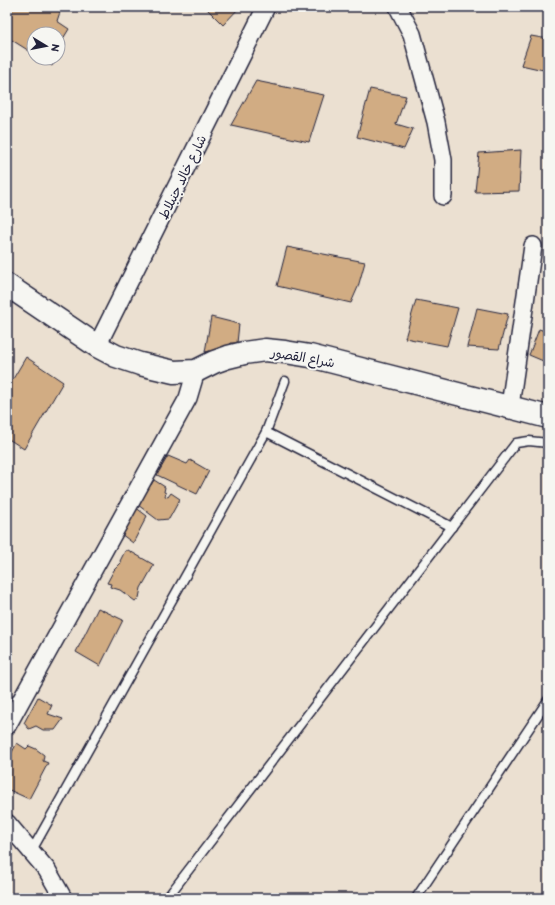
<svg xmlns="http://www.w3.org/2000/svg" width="555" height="905" font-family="Itim,'Playpen Sans Arabic',sans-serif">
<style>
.building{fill:#d1ac83;stroke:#22223b}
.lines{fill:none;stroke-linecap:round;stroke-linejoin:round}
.lane-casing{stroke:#22223b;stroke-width:11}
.street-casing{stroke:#22223b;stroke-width:20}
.secondary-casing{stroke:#22223b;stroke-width:25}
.lane{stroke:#f6f6f2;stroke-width:8}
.street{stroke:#f6f6f2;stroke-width:17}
.secondary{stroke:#f6f6f2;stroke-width:22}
.labels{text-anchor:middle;stroke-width:4;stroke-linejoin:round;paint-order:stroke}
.street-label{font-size:13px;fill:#22223b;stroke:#f6f6f2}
</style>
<rect width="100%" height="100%" fill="#ebe0d1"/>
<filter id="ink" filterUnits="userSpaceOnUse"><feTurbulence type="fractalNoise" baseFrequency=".025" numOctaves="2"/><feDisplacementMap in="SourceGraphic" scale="8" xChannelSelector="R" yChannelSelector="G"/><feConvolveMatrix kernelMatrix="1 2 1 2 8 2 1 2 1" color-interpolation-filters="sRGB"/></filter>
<g filter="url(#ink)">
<g class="building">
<path d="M7,7H57L60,12L57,21L69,29L61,42L65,44L58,56V34H34V54L7,37Z"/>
<path d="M205,7H240L223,25Z"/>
<path d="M531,36L548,39V71L521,65Z"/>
<path d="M40,58H57L52,66Z"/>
<path d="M256,81L324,95L309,142L231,125Z"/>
<path d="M370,89L406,96L396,124L413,129L404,149L357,137Z"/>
<path d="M521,150L519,191L475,192L479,153Z"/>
<path d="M287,247L365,262L358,287L351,303L277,286Z"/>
<path d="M416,300L458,308L447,346L405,338Z"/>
<path d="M477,308L508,314L499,349L467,347Z"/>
<path d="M211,317L239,324L237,343H231L227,349L205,352Z"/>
<path d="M539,329L548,332V363L529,355Z"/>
<path d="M26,357L63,382L24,449L7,438V389Z"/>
<path d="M168,456L187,464L190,460L209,471L197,494L157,475Z"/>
<path d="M154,480L165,487L164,492L166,493L165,496L168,497L171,493L180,499L169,519L158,520L138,505L149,485H151Z"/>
<path d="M135,507L147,516L133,543L121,534Z"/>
<path d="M128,550L154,565L141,588L139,598L135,601L120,590L110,587L111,584L107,583L114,570L121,563L120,561L125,551Z"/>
<path d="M98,608L123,620L100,666L76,652Z"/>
<path d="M38,697L52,705L48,714L63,719L55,730H43L36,726L29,729L24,723Z"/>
<path d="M17,743L26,749L29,746L36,749L44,755L43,761L48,763L29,799L7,789V761Z"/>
</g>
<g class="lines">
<g class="lane-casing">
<g id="lane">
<path d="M266,432L452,527"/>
<path d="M31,852L266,432L285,381"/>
<path d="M167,898L516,443L529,441L548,443"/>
<path d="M416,898L548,700"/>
</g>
</g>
<g class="street-casing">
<g id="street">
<path d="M398,7L412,34L436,122L443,160V196"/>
<path d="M97,346L266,7"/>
<path d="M510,406L533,246"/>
<path d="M7,726L188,398L196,371"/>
<path d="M7,823L47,870L63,898"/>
</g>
</g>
<g class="secondary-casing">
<path id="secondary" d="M7,285L97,346L116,356L140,364L174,372L196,371L214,362L228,357L244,353L265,350L285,352L310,356L548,417"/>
</g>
<use href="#lane" class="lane"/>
<use href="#street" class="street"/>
<use href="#secondary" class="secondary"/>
</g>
</g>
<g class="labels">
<g class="street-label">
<text transform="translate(182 177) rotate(-64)" y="5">شارع خالد جنبلاط</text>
<text transform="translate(303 357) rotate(10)" y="5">شراع القصور</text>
</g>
</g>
<rect width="555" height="905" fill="none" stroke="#f6f6f2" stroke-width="24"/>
<rect x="12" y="12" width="531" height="881" fill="none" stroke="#22223b" stroke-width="1.5" filter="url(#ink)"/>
<g transform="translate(46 46) rotate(100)"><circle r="19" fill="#f6f6f2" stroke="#a1a1a9"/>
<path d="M0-3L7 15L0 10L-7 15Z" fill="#22223b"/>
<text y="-6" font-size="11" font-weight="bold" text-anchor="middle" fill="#22223b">N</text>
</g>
</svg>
